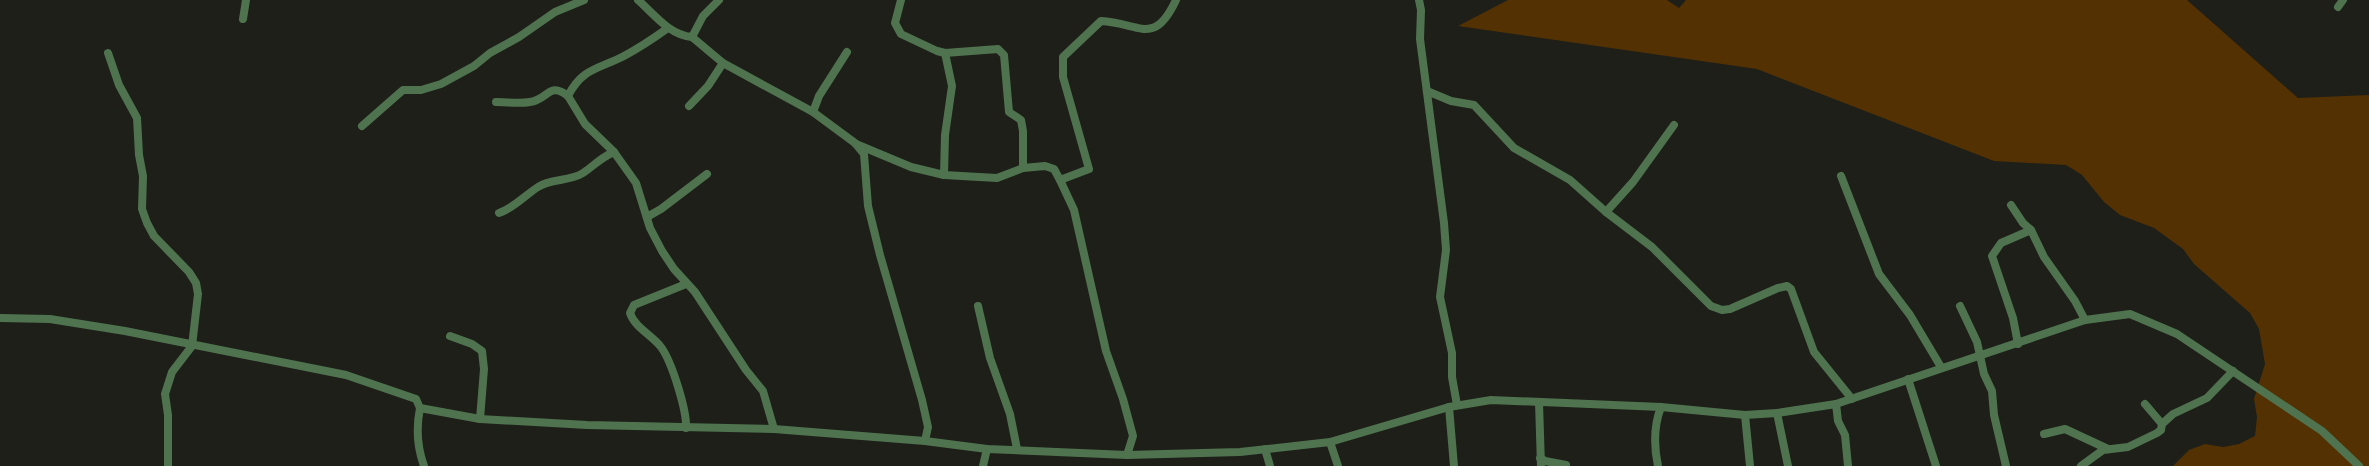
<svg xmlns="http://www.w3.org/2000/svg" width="2369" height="466" font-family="Rubik,sans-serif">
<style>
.green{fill:#533103}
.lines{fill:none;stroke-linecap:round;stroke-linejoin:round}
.minor{stroke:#4f734f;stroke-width:8}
</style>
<rect width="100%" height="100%" fill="#1d1f18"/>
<path class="green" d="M1508,0H1667L1679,8L1686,0H2187L2298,98L2369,95V466H2173L2189,450L2205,444L2223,447L2239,444L2255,436L2257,417L2254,399L2265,364L2259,329L2250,313L2194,264L2183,249L2154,228L2120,215L2104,202L2082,175L2066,165L1994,161L1757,69L1458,26Z"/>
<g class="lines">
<g class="minor">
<path d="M638,0C654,14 669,35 692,37"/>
<path d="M719,0L703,16L692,37L723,63L813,112L855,143L864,154L868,206L880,255L922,400L928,427L925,441"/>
<path d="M901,0L895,23L901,34L937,51L945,53L998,49L1004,55L1009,112L1021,120L1023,131V168L1045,166L1054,169L1060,180"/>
<path d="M1419,0L1421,10L1420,39L1444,223L1446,250L1440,297L1452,353V377L1457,405"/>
<path d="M2338,7L2343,0"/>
<path d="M243,19L246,0"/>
<path d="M668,28C654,38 639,48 624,56C599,69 582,68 568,96L585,124L614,152L636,183L650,228L662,251L674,269L695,292L746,370L763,391L774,429"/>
<path d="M108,53L119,85L137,118L139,155L143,176L142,209L147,223L154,236L189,272L196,283L198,294L192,346L172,372L165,394L168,415V466"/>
<path d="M1427,91L1451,101L1474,105L1514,148L1570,180L1606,212L1652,247L1711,306L1722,310L1730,309L1778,288L1787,286L1791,289L1814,352L1852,399"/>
<path d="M496,102C507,102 519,104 530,102C548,100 549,81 568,96"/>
<path d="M689,106L708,86L723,63"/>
<path d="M813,112L819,96L847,52"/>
<path d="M362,126L403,90H421L441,84L474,66L490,53L519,37L555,12L584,0"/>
<path d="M856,144L911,167L944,175L997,178L1023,168"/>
<path d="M944,175L945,135L952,86L945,53"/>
<path d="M1841,176L1879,274L1910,315L1941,367"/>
<path d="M2011,205L2023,223L2031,230L2044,257L2075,301L2085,320"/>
<path d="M1606,212L1633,182L1674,125"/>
<path d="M499,213C514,208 524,196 538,187C551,178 569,182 583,173C595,165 600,158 614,152"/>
<path d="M647,217L661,209L707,174"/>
<path d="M978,306L990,358L1010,414L1017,449"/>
<path d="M1960,306L1977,342L1984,374L1992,391L1994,415L2006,466"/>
<path d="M0,318L50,319L125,331L346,375L416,399L420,408L480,419L587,425L774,429L925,441L987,449L1127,455L1240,452L1330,442L1449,407L1491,400L1661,407L1745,415L1777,413L1836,404L2085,320L2130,314L2177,334L2322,431L2359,466"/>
<path d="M450,336L472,344L482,351L484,369L480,419"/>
<path d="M2018,344L2013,318L1992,256L2001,243L2031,230"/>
<path d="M1908,379L1936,466"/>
<path d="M1539,402L1541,466"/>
<path d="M1836,404L1838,421L1845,435L1848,466"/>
<path d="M2145,404L2162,424"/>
<path d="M1449,407L1454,466"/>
<path d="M420,408C416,428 417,447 424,466"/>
<path d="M1777,413L1788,466"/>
<path d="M1745,415L1750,466"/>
<path d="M686,428C687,411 672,362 661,347C652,335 635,328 630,313L634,305L686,284"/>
<path d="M2044,434L2065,429L2108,449"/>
<path d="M1330,442L1338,466"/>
<path d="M1265,449L1270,466"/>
<path d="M1127,455L1133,436L1123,399L1106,351L1074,210L1060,180L1089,169L1063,77V57L1101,21C1140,23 1154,47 1176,0"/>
<path d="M1540,458L1545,461L1566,465"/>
<path d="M983,466L987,449"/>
<path d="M1658,466C1654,447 1654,425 1661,407"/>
<path d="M2081,466L2103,450L2128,447L2157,433L2161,430L2162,424L2173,414L2207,398L2233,371"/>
</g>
</g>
</svg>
